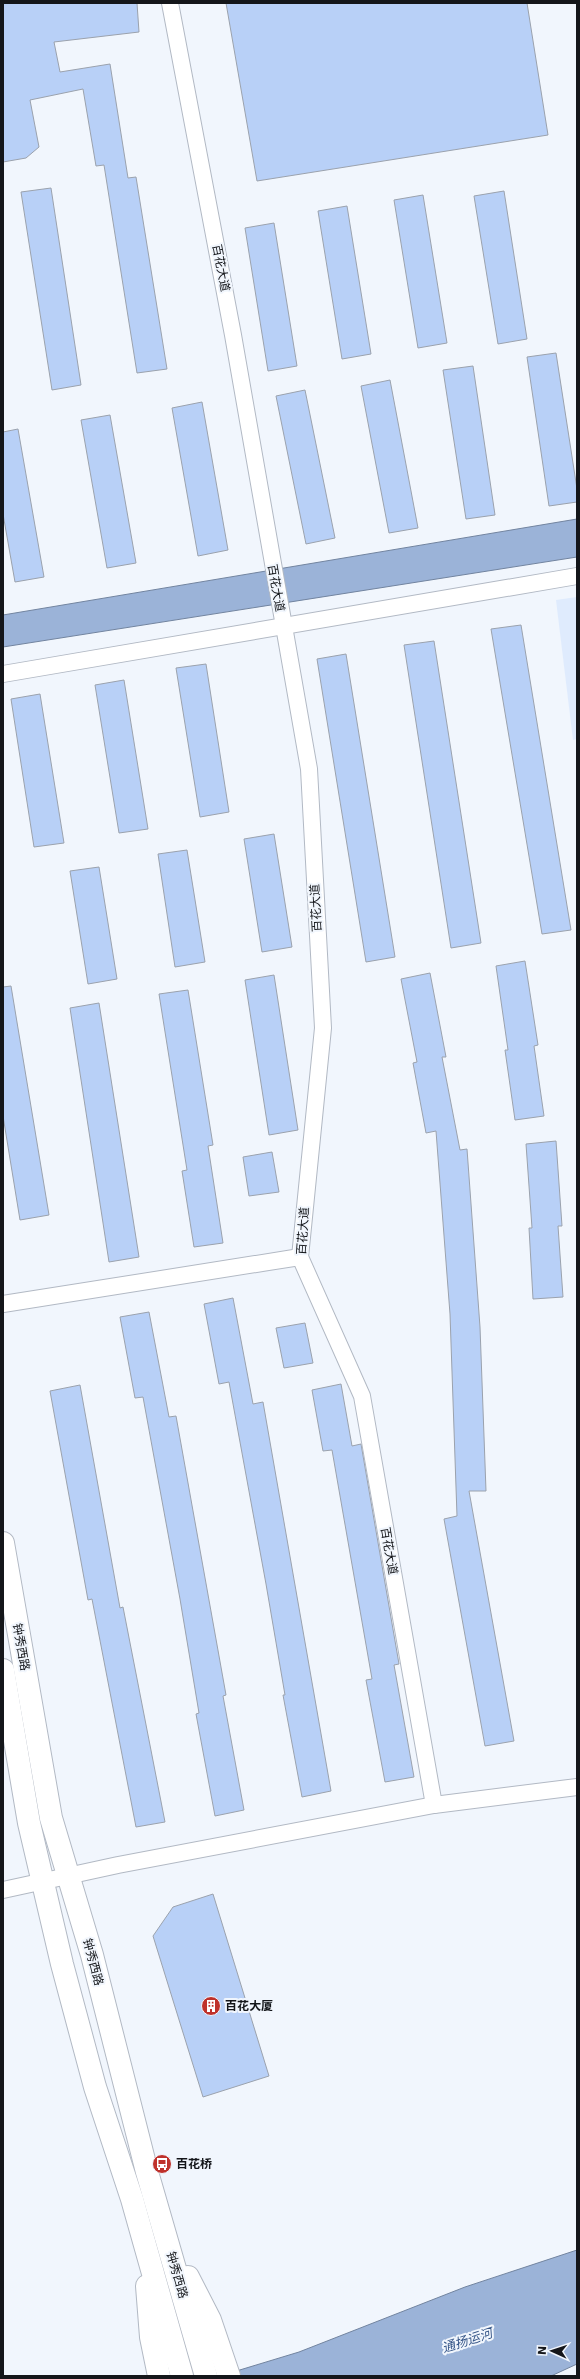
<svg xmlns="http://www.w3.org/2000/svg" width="580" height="2379" font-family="'DejaVu Sans','Noto Sans SC',sans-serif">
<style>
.built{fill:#dfebfd}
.water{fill:#9bb3d8;stroke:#72849f}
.building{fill:#b8d0f7;stroke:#9ba2ad}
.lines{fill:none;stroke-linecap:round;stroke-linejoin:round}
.minor-casing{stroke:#b2b9c4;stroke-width:18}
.primary-casing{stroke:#b2b9c4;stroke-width:24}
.minor{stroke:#fff;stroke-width:16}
.primary{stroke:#fff;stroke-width:22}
.labels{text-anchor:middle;stroke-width:4;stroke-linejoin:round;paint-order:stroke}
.street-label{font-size:12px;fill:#14161a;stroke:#f1f6fd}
.poi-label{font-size:12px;font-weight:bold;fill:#14161a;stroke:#f1f6fd;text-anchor:start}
.water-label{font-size:13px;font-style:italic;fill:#365688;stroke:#f1f6fd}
</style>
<rect width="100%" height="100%" fill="#f1f6fd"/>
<path class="built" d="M577,597V739L573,740L556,600Z"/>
<g class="water">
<path d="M577,519V557L3,647V615Z"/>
<path d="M577,2250V2364L551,2376H220L299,2352L465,2287Z"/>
</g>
<g class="building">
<path d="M3,3H137L139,32L54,42L60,72L110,64L128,178L136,177L167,369L137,373L104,165L96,166L83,89L30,100L39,147L26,158L3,162Z"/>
<path d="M226,3H527L548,135L257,181Z"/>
<path d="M51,188L81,385L52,390L21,192Z"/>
<path d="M504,191L527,339L498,344L474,196Z"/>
<path d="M423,195L447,343L418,348L394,200Z"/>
<path d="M347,206L371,354L342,359L318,211Z"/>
<path d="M274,223L297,366L268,371L245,228Z"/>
<path d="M556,353L577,489V502L549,506L527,357Z"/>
<path d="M473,366L495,515L466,519L443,370Z"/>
<path d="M390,380L418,528L389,533L361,386Z"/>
<path d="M305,390L335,538L306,544L276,396Z"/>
<path d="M202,402L228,550L198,556L172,408Z"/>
<path d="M110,415L136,563L107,568L81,420Z"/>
<path d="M18,429L44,577L15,582L3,514V432Z"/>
<path d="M521,625L571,930L542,934L491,629Z"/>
<path d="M434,641L481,943L451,948L404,645Z"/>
<path d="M346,654L395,957L366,962L317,659Z"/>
<path d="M206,664L229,812L200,817L176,668Z"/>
<path d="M124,680L148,829L119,833L95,685Z"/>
<path d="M40,694L64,843L34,847L11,699Z"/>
<path d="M274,834L292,947L262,952L244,839Z"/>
<path d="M187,850L205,962L175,967L158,854Z"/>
<path d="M99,867L117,979L88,984L70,871Z"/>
<path d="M525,961L538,1045L534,1046L544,1116L515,1120L505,1050H508L496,966Z"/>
<path d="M430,973L446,1057H442L460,1150L467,1149L480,1327L486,1491H469L514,1741L485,1746L444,1519L457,1516L450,1314L436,1131L426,1133L413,1063L417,1062L401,979Z"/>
<path d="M274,975L298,1130L269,1135L245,980Z"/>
<path d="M11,986L49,1215L20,1220L3,1116V987Z"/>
<path d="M188,990L213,1145L208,1146L223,1243L194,1247L182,1171L187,1170L159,994Z"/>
<path d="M99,1003L139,1257L109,1262L70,1008Z"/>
<path d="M556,1141L562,1226H558L563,1297L533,1299L529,1228H532L526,1144Z"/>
<path d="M272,1152L279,1192L249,1196L243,1157Z"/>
<path d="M233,1298L253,1404L263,1402L331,1791L302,1797L283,1695H285L266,1584L229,1382L219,1384L204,1304Z"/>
<path d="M149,1312L169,1417L176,1416L226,1695L223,1696L244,1810L215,1816L196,1714L199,1713L180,1599L143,1397L135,1398L120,1317Z"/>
<path d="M305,1323L313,1363L284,1368L276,1328Z"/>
<path d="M341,1384L352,1446L361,1444L399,1664L394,1665L414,1777L385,1782L366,1680L372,1679L332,1450L323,1451L312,1390Z"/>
<path d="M80,1385L120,1608L123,1607L165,1822L136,1827L92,1599L88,1600L50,1391Z"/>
<path d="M213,1894L269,2076L203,2097L153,1936L173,1907Z"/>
</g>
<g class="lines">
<g class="minor-casing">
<g id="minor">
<path d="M170,3L233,335L309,769L323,1028L300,1257L362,1396L434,1805"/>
<path d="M3,674L577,576"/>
<path d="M3,1304L300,1257"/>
<path d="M3,1890L118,1865L434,1805L577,1787"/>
</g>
</g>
<g class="primary-casing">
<g id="primary">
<path d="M3,1543L51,1818L92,1955L147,2172L206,2376"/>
<path d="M3,1670L29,1823L62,1964L95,2087L132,2199L182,2376"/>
<path d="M188,2277L210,2320L229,2376"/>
<path d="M147,2286L151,2337L159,2376"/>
</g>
</g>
<use href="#minor" class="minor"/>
<use href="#primary" class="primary"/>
</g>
<defs>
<g id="building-disc" transform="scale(1)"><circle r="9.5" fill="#bf312b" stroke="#f1f6fd"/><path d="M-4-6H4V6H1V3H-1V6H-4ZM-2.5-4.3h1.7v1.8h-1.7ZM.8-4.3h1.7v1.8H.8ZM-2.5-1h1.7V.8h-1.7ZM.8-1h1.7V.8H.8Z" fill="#fff"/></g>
<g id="bus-disc" transform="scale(1)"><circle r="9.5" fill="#bf312b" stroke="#f1f6fd"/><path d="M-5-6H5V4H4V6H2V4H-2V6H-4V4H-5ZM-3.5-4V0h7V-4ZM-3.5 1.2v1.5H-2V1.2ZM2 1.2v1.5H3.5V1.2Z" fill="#fff"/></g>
</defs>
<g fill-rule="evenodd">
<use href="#building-disc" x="211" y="2006"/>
<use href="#bus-disc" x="162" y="2164"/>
</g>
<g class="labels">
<g class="street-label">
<text transform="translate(221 268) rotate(79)" y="4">百花大道</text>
<text transform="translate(276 588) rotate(80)" y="4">百花大道</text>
<text transform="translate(316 908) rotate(-93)" y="4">百花大道</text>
<text transform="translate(303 1231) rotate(-86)" y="4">百花大道</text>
<text transform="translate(389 1551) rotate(80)" y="4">百花大道</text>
<text transform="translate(21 1647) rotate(80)" y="4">钟秀西路</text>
<text transform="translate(93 1962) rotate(75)" y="4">钟秀西路</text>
<text transform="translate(177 2275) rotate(74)" y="4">钟秀西路</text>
</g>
<g class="poi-label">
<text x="225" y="2010">百花大厦</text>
<text x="176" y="2168">百花桥</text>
</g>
<g class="water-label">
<text transform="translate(467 2340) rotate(-18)" y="5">通扬运河</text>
</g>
</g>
<rect width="580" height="2379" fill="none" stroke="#14161a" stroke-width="8"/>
<g transform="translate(552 2351) rotate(273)" stroke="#f1f6fd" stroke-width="3" paint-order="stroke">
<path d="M0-3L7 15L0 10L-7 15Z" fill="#14161a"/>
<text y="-6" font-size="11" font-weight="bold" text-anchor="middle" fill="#14161a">N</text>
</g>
</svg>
